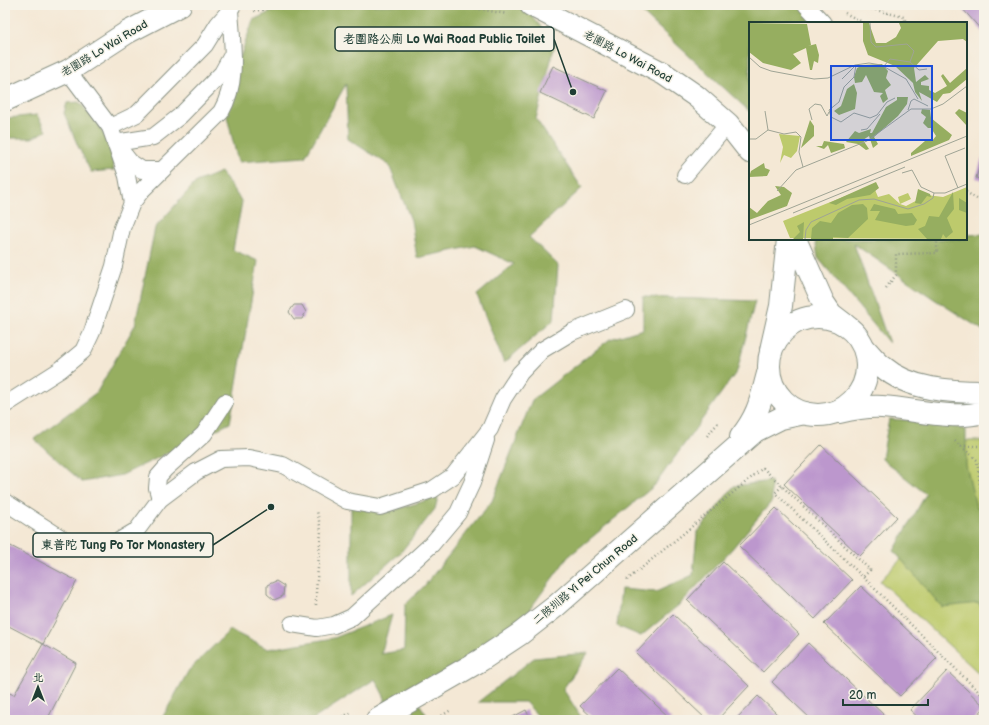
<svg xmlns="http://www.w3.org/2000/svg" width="989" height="725" font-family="'Balsamiq Sans','LXGW WenKai TC',sans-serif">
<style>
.green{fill:#bdca6c;stroke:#6e8450}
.forest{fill:#96ae60;stroke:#5a764a}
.building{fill:#bc97cd}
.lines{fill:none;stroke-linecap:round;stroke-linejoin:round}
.service-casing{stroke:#8a9284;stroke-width:18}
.minor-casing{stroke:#8a9284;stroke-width:24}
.tertiary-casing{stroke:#8a9284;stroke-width:24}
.path{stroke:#8a9284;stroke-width:2.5;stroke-dasharray:1 3;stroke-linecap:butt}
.service{stroke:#fff;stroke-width:16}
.minor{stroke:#fff;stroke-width:22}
.tertiary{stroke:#fff;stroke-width:22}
.labels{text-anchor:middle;stroke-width:3;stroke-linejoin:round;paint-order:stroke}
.street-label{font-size:11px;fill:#1f3d34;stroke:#f7f3e8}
.inset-road{fill:none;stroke:#9fa495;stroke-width:1}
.view{fill:#1d4ed8;fill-opacity:0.15;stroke:#1d4ed8;stroke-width:2}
.inset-edge{fill:none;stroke:#1f3d34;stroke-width:2}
.leader{fill:none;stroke:#1f3d34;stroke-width:1.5}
.callout-dot{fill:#1f3d34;stroke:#f7f3e8;stroke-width:1.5}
.callout{fill:#f7f3e8;stroke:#1f3d34;stroke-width:1.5}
.callout-label{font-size:12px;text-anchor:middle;font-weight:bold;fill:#1f3d34}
</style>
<rect width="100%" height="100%" fill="#f7f3e8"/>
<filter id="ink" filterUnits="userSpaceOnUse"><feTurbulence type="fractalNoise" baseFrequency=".025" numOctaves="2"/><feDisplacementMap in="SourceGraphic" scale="8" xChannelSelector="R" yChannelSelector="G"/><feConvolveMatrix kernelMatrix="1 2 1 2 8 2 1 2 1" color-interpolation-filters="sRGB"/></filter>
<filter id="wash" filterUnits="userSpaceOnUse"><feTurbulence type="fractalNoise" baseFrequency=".012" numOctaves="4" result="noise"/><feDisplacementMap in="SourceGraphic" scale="16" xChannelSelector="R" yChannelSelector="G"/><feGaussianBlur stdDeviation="0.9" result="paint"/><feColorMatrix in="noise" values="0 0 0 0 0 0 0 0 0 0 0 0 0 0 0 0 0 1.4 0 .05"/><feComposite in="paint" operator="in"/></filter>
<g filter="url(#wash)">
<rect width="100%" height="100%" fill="#f4e8d5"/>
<path class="green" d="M927,441H984V678L880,581L955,503Z"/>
<g class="forest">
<path d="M285,5H523L555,44L536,119L582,188L529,237L558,265L554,320L504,363L477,295L514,264L475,246L417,258L411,220L389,165L348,139L346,84L305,157L238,162L224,104L253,20Z"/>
<path d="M634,5H825L814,20L815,23H750V112Z"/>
<path d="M79,102L98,124L111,147L114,170L91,172L78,146L64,113L67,103Z"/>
<path d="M37,115L46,131L32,138H6L5,122L8,118Z"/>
<path d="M221,172L242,202L233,250L258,261L230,423L122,475L82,482L34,439L97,392L135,325L155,228L196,182Z"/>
<path d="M984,234V331L934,299L854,244L889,343L818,258L815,239H966V235Z"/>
<path d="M643,297L755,301L737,371L654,486L568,557L527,613L466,669L414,696L430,720H385V698L375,679L312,720H161L189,670L230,630L268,649L334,638L392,615L381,654L404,650L405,605L425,585L492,501L532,400L610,339L643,329Z"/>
<path d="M889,419L940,422L966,430V465L976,507L984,511V614L979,603L942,607L894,551L926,494L882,459Z"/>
<path d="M771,481L772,501L731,550L680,604L641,636L617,626L621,589L656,592L693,575L697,533L734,486Z"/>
<path d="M438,497L435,509L401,552L351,596V506L384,513Z"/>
<path d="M588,653L563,689L583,720H542L525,702H478L534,658Z"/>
</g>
<g id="blocks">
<g class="building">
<path d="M963,5H984V31L983,32L961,7Z"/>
<path d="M553,66L607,91L594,119L540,93Z"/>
<path d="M982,158L984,159V180L976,178Z"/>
<path d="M294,305H302L306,312L302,319H294L289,312Z"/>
<path d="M821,445L897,517L860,556L784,484Z"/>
<path d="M776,508L852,580L815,619L739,546Z"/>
<path d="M5,543L77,581L43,644L5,624Z"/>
<path d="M723,562L799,634L763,672L687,600Z"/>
<path d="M276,581L284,586L283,596L274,600L267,594V585Z"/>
<path d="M861,586L937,658L900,696L824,624Z"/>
<path d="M673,614L749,686L717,720H707L636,653Z"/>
<path d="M808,643L885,716L880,720H812L772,682Z"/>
<path d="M43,644L76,663L47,720H5V691L14,695Z"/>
<path d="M617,668L636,686L672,720H595L580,706Z"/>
<path d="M947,671L984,706V708L973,720H921L910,710Z"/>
<path d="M758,696L777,714L783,720H735Z"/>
<path d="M526,710L531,720H507Z"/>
</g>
</g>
</g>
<g filter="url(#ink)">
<use href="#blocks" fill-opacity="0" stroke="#8a9284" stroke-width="1"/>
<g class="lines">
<g class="service-casing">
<g id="service">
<path d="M806,5L823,23"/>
<path d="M68,71L110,127L127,176L132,203"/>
<path d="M110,127L137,114L205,45L218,24L230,10"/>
<path d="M162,170H142L130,162L115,143L153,137L180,116L222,73L232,55"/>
<path d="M685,175L728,124"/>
<path d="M5,405L60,370L83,351L92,332L114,266L122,228L132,203L142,190L221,112C239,81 232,44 230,10L233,5"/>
<path d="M160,499L157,488L158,477L165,469L204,434L225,402"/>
<path d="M5,502L66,541L93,546L117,542L137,530L160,499L196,472L221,459L249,458L283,465L347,501L380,507L432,490L453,476L490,429L503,399L520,373L542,350L572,332L626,310"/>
<path d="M292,624L317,628L334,625L352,617L432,544L458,513L472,483L486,440"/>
</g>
</g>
<g class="minor-casing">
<g id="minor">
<path d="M531,5L664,74L696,96L728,124L750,152"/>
<path d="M5,100L68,71L128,32L180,5"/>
<path d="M795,239L823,302L831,314L844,324"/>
<path d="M771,350L781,306L788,239"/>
</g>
</g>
<g class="tertiary-casing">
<g id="tertiary">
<circle cx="818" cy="366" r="49"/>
<path d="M865,349C871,355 876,362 883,367C910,390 950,392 984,392"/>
<path d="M839,412C852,409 867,406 882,407C915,409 951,421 984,412"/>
<path d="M741,437C760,413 761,398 769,370"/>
<path d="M377,720L481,660L520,634L556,606L755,431L781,418L805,413"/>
</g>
</g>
<g class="path">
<path d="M456,5L507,14"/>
<path d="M870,5L872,9L904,17L906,23"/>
<path d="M254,11L289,5"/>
<path d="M845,13L864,23"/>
<path d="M966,192L980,201H984"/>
<path d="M886,288L896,275V254L937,253V239"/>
<path d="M707,436L718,423"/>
<path d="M955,441L977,460L981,493L984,502"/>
<path d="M961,446H984"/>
<path d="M782,486L775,493L863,577L984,697"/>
<path d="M627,580L763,468L870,570L863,577"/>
<path d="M316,605V592L321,531L317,511"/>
<path d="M335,720L353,712"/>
<path d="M435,720L451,710"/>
</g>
<use href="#service" class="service"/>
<use href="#minor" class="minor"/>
<use href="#tertiary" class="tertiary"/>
</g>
</g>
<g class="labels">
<g class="street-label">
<text transform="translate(104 48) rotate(-31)" y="4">老圍路 Lo Wai Road</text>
<text transform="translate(628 56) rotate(28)" y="4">老圍路 Lo Wai Road</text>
<text transform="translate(585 579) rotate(-40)" y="4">二陂圳路 Yi Pei Chun Road</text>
</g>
</g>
<g transform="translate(749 22)">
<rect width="218" height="218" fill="#f4e8d5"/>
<path d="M30,112L51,114L48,129L42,136L35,133L31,141L34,125ZM124,163L129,175L140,172L151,182L149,175L159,171L162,177L151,182L157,184L178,173L194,175L218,165V217L41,216L34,199Z" fill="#bdca6c"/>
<path d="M0,1L58,2L62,23L59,24L67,22L70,33L69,41L65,39L63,48H61L57,26L44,32L52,41L42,48L14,41L0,30ZM114,1H120L127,21H137L147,15L152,6L150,1H218V20L214,17L189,19L165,46L167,60L176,53L180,57L172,60V63L180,64V68L186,71L198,64L192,54L194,52L201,61L218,46V57L201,71L194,72L188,80L170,70L173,79L166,70L164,61L146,44L119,33L114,19ZM133,42L139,49L137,56L142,63L136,68L139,77L134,81L131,74L134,71L125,70L117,53L113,60L106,61L105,55L108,46L114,43ZM105,62L108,71L106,87L90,93L85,89L92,84L98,67ZM148,75H159L158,82L149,94L125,115L129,122L124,126L120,114L114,118L120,127L117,128L109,122L97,120L106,109L110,111L122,107L121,111H123L137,85L148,78ZM173,87L181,88L182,96L203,113L200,118L162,134V131L176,119H183L187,114L182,106H179L174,101L177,95L172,91ZM210,87L218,91V104L206,91ZM61,98L65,104V114L52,126ZM75,119L95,122L96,126L82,131L79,123L75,127L67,124H73ZM15,141L16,146L21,148L18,154L0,155L2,149ZM127,160L130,166L121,173L98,177L87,183L80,181ZM26,164L35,165L43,171L38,184L0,198V185L8,191L19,179L32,173ZM169,167L181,172L182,175L178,174L172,182L166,181ZM204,170L205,187L198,196L204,210L197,216L194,212L192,217H178L169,207L176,204L180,194L190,195ZM210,176L218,181V191L210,188ZM114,182L118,186L119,197L99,216L84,215V217H62L63,206L71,199L82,201L89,191L103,183ZM125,182L146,187L149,192L163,191L168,198L165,203L157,204L126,198L131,189H121ZM55,200L54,217H44L51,210L48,204Z" fill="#96ae60"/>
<path class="inset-road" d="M121,1L122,20L127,25L158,22L165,29L161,40L141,37L135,44M0,35L11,45L22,49L65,57L79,56L106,43L120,41L132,43L157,57L169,77M161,40L170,48L178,47M107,43L105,55L95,65L90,80L80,88L82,95L92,100L105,91L121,96L128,93L138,80L146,76M93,57L105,45M159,88L162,79L165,77L179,84M16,89L19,108M63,98L60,87L66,82L72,83L78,94L80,90M112,108L118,107L131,92M0,117H7L19,108L35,112L47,110L52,115L50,130L54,145M153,151L163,148L172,165L185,171H196L218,162M209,166L196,134L216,126M28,169L47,148L118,119L162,87H182L194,82L218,64M44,191L156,145M0,203L218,114M56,217L57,208L62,200L110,178L125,177L159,187L175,182L184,176L185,171"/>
<path class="view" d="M82,44H183V118H82Z"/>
<rect width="218" height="218" class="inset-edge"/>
</g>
<path class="leader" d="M573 92L554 39M271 507L213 545"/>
<g class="callout-dot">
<circle cx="573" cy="92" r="4"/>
<circle cx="271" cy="507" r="4"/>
</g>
<g class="callout">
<rect x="335" y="27" width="219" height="24" rx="4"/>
<rect x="33" y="533" width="180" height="24" rx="4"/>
</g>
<g class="callout-label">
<text x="444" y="43">老圍路公廁 Lo Wai Road Public Toilet</text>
<text x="123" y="549">東普陀 Tung Po Tor Monastery</text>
</g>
<rect width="989" height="725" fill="none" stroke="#f7f3e8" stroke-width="20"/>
<g transform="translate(38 687)" stroke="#f7f3e8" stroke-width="3" paint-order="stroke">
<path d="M0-3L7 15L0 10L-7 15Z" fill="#1f3d34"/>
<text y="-6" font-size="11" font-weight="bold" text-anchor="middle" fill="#1f3d34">北</text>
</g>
<path d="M843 699v6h85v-6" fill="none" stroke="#1f3d34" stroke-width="2"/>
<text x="849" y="699" font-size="12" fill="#1f3d34" stroke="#f7f3e8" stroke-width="3" paint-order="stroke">20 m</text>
</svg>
